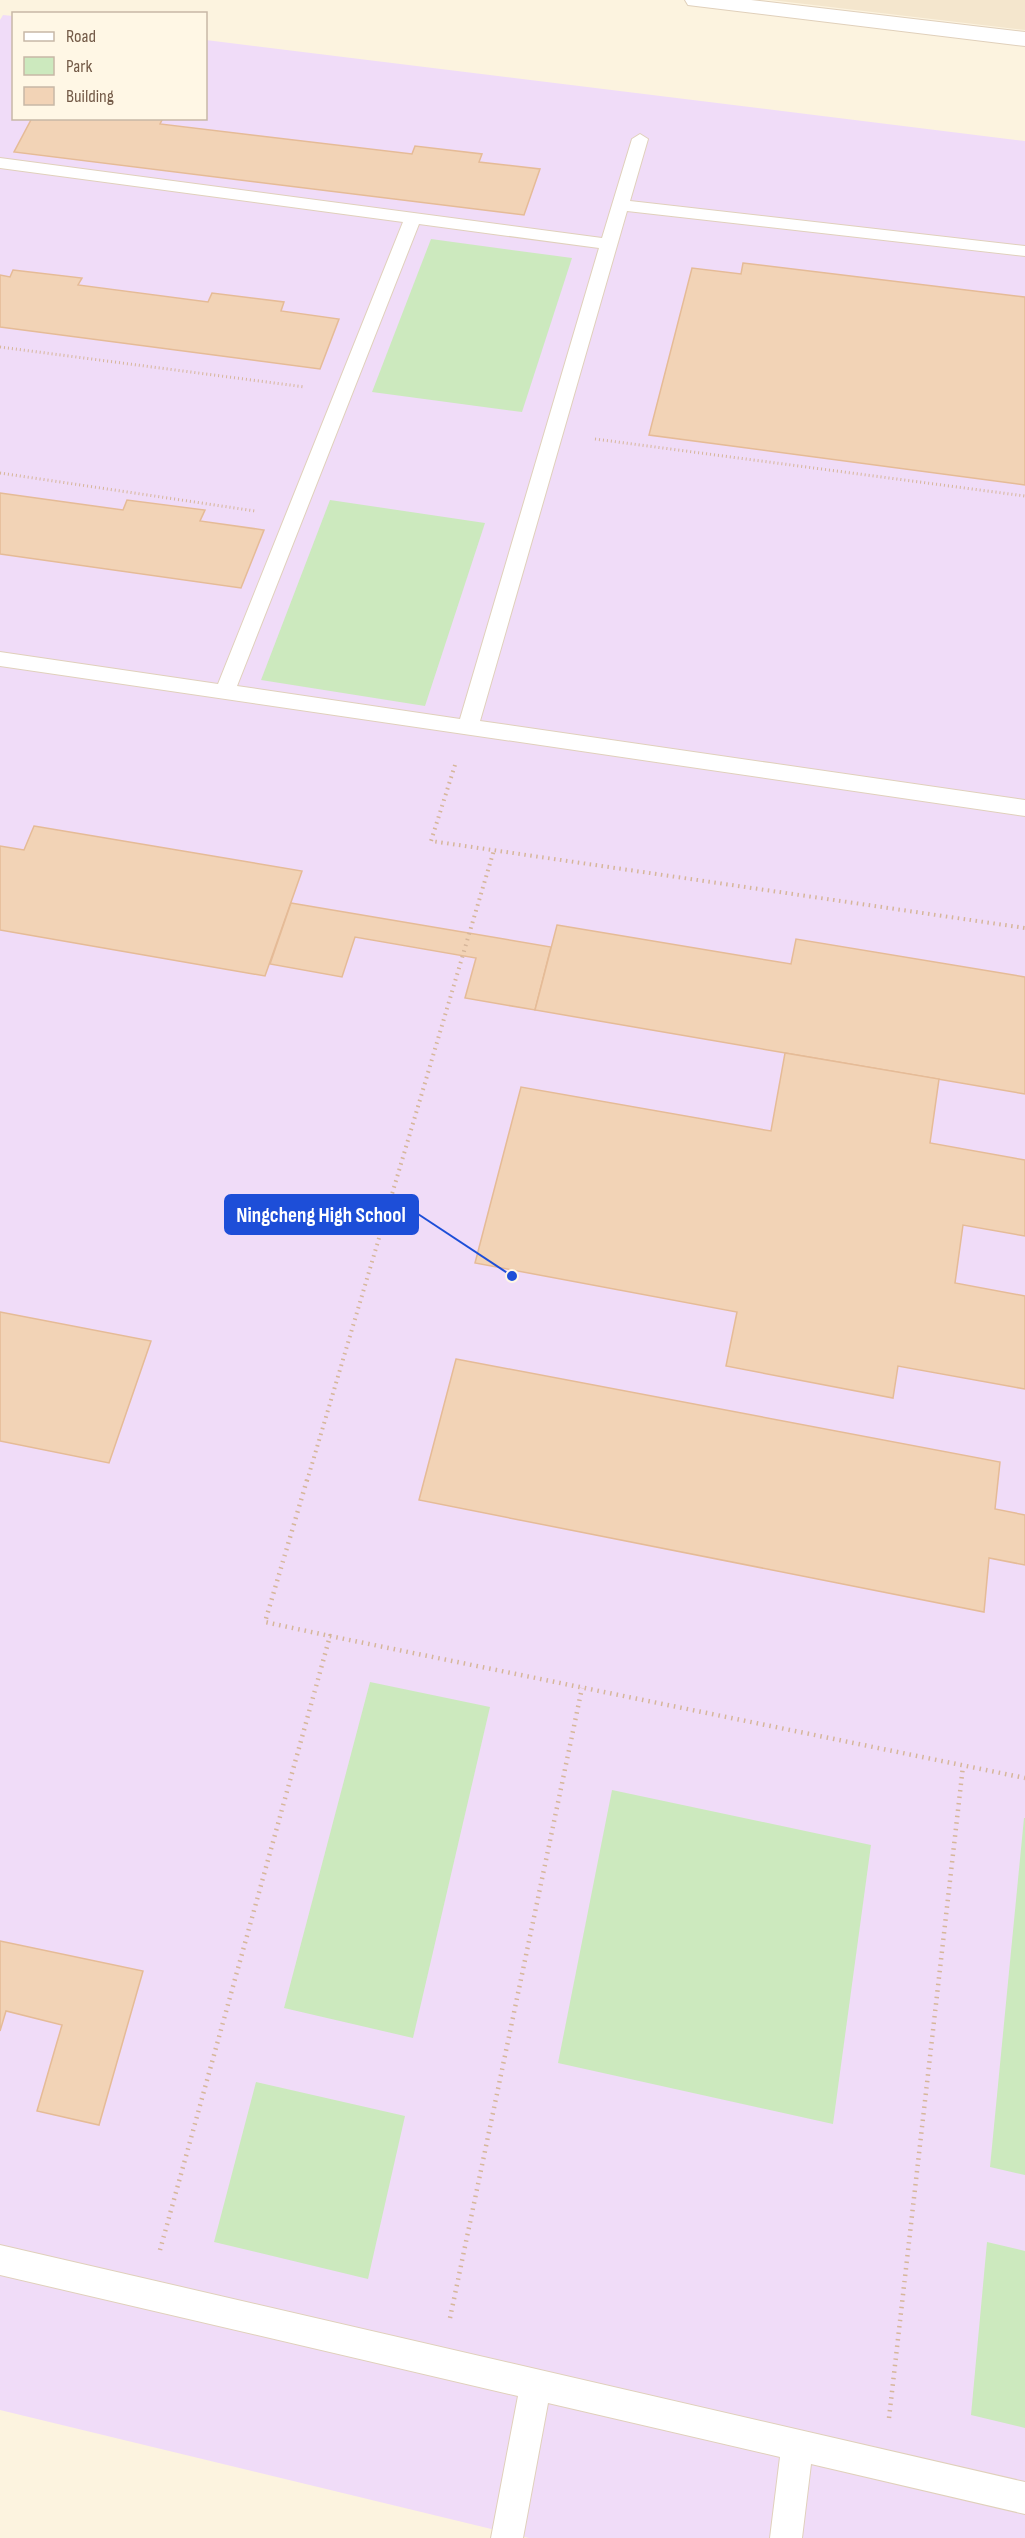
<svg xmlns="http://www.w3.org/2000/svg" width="1025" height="2538" font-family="'Sofia Sans Condensed',sans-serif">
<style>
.residential{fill:#f4e6cd}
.education{fill:#f0dcf8}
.green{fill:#cce9be}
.building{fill:#f2d3b6;stroke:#e5bb97;stroke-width:1.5}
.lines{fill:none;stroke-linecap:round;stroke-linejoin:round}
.lane-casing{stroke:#e0d0bb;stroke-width:2}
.street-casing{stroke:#e0d0bb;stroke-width:2}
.path-far2{stroke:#d6b69a;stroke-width:3;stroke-dasharray:1 3;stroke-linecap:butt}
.path-far1{stroke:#d6b69a;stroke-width:4;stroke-dasharray:1.5 4.5;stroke-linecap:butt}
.path{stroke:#d6b69a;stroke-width:4.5;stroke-dasharray:1.5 5;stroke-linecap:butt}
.lane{fill:#fff;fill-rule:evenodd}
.street{fill:#fff;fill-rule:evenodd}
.leader{fill:none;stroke:#1d4ed8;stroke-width:2}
.callout-dot{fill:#1d4ed8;stroke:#fff7e5;stroke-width:2}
.callout{fill:#1d4ed8;stroke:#1d4ed8;stroke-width:2}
.callout-label{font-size:21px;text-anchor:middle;font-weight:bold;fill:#fff}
</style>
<rect width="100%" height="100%" fill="#fcf3df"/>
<path class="residential" d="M771,0H1025V30Z"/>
<path class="education" d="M3,15L13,16L14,118H206V40L1025,141V2538H529L0,2410V20Z"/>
<g class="green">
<path d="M431,239L572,258L522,412L372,392Z"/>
<path d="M330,500L485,523L425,706L261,680Z"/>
<path d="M370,1682L490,1707L413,2038L284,2008Z"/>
<path d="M612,1790L871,1845L833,2124L558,2063Z"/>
<path d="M1024,1818H1025V2175L990,2167Z"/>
<path d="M256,2082L405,2116L368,2279L214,2242Z"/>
<path d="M987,2242L1025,2251V2428L971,2415Z"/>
</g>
<g class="building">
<path d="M32,118H163L160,124L412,154L415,146L482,154L479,162L540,169L524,215L14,152Z"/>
<path d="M743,263L1025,297V485L649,435L692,268L741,274Z"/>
<path d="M13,270L82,278L78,285L208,302L212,293L284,302L281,311L339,319L320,369L0,327V275L10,277Z"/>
<path d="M0,493L123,510L127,500L205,510L200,521L264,530L241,588L0,554Z"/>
<path d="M34,826L302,871L265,976L0,930V846L24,850Z"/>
<path d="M291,903L551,947L535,1010L465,998L476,958L355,937L342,977L270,964Z"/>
<path d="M557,925L791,964L796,939L1025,977V1094L535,1010Z"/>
<path d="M785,1053L939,1079L930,1143L1025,1160V1236L963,1225L955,1283L1025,1296V1389L898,1366L893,1398L726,1366L737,1312L475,1263L521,1087L771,1131Z"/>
<path d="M0,1312L151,1341L109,1463L0,1441Z"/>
<path d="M456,1359L1000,1462L995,1509L1025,1515V1565L989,1558L984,1612L419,1500Z"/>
<path d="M0,1941L143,1971L99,2125L37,2111L62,2025L6,2011L0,2031Z"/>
</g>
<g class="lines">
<g class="lane-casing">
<g id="lane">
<path d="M640,134L648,139L630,201L1025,246V256L627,211L480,721L1025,800V816L0,666V652L218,684L403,222L0,168V158L602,238L632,139ZM419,224L599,248L460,719L237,686Z"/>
<path d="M0,2245L1025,2482V2514L811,2464L802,2538H770L780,2457L548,2403L523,2538H491L518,2396L0,2275Z"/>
</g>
</g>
<g class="street-casing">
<path id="street" d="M685,0H751L1025,32V46L696,6L688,5Z"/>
</g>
<g class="path-far2">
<path d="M0,347L305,387"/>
<path d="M595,439L1025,496"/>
<path d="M0,473L255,511"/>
</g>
<g class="path-far1">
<path d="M455,765L431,841L1025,928"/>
<path d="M307,1481L494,850"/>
</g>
<g class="path">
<path d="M307,1480L265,1622L330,1636"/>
<path d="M160,2250L330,1636L1025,1778"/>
<path d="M450,2318L582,1688"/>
<path d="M889,2418L963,1766"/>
</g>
<use href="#lane" class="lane"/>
<use href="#street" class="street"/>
</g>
<path class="leader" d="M512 1276L418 1214"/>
<circle class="callout-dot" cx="512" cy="1276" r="6"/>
<rect class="callout" x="225" y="1195" width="193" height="39" rx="6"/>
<g class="callout-label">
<text x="321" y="1222">Ningcheng High School</text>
</g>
<rect x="12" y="12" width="195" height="108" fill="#fff7e5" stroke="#c7b8a6" stroke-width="1.5"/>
<rect x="24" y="32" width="30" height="9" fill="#ffffff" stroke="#c7b8a6" stroke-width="1.5"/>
<text x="66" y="42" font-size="18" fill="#735a47">Road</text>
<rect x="24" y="57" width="30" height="18" fill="#cce9be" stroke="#c7b8a6" stroke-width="1.5"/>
<text x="66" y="72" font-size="18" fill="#735a47">Park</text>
<rect x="24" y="87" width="30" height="18" fill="#f2d3b6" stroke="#c7b8a6" stroke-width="1.5"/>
<text x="66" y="102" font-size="18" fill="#735a47">Building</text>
</svg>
